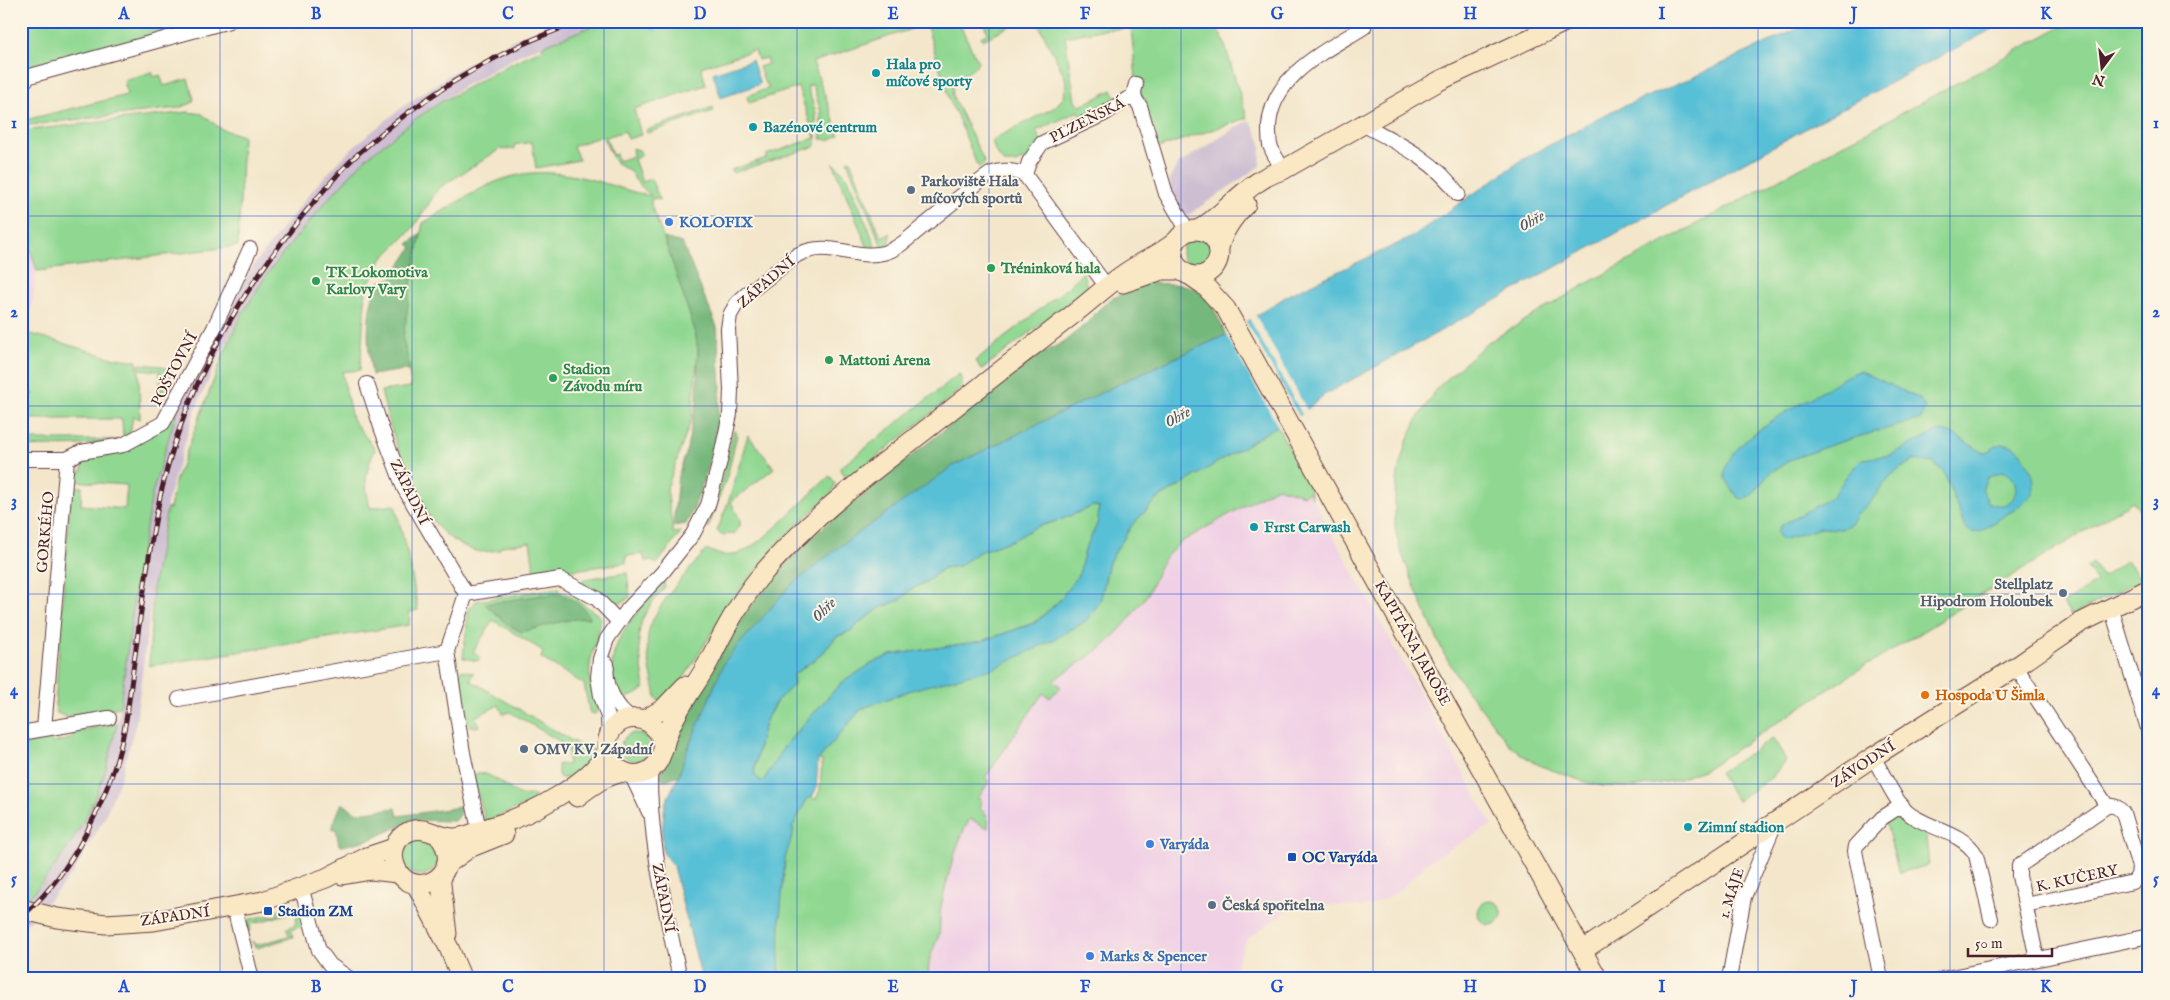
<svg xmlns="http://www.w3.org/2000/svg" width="2170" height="1000" font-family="'IM FELL English',serif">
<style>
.built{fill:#f0d0e5}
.industrial{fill:#cebed2}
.green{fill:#90d892;stroke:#6d7c5e}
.forest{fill:#74b87c;stroke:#5f6c54}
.water{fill:#59c0d6;stroke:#527080;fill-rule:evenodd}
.pier{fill:#f3e6ca}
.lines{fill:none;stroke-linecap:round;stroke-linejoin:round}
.stream{stroke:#59c0d6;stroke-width:3}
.street-casing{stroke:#633d43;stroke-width:16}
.secondary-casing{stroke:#633d43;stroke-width:21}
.street{stroke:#fff;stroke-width:14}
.secondary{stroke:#fae7c3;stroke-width:19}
.rail-casing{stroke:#4a1f2b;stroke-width:5}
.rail{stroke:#fcf5e5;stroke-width:3;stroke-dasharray:9;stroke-linecap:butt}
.grid{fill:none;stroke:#1d4ed8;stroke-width:1;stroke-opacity:0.55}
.culture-dot{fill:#0f9aa8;stroke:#fcf5e5;stroke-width:2}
.service-dot{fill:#5c6f8a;stroke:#fcf5e5;stroke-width:2}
.shop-dot{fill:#3f7fe0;stroke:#fcf5e5;stroke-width:2}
.leisure-dot{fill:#2e9e5b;stroke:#fcf5e5;stroke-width:2}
.food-dot{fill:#e8710a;stroke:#fcf5e5;stroke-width:2}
.transit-dot{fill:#1a4fb4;stroke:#fcf5e5;stroke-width:2}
.labels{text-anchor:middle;stroke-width:4;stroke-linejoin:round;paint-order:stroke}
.culture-label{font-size:15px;font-weight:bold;fill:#0d838f;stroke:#fcf5e5;text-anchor:start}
.street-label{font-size:15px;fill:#4a1f2b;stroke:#fcf5e5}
.service-label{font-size:15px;font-weight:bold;fill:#4e5e75;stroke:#fcf5e5;text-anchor:start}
.shop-label{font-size:15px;font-weight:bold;fill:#366cbe;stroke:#fcf5e5;text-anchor:start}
.leisure-label{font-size:15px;font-weight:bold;fill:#27864d;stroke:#fcf5e5;text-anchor:start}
.food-label{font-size:15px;font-weight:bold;fill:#c56008;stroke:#fcf5e5;text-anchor:start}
.transit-label{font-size:15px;font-weight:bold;fill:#164399;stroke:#fcf5e5;text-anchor:start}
.water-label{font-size:16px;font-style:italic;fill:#4f5767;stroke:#fcf5e5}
.neatline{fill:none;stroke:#1d4ed8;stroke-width:2}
.grid-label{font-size:16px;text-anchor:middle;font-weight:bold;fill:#1d4ed8}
</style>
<rect width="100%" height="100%" fill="#fcf5e5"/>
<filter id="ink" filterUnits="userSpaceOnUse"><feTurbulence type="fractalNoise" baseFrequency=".02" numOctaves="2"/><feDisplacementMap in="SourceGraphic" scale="10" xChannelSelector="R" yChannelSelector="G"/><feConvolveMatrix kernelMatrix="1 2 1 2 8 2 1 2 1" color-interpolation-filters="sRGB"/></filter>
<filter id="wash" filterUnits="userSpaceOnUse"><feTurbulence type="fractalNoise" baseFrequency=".0096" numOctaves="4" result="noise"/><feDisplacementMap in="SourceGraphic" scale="20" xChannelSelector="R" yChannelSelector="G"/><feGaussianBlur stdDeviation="1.12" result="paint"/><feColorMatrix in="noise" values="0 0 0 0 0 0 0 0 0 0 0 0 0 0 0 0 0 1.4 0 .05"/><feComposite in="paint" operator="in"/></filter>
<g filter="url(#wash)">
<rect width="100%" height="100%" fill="#f3e6ca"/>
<g class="built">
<path d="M21,221L37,271L21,378Z"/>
<path d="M1277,487L1303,495L1309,492L1492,825L1429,861L1402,888L1389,897L1371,905L1364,907L1332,905H1295L1247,939L1230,979H916L949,839L1035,693L1104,646L1138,609L1148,594L1162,561L1181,542Z"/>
</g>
<g class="industrial">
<path d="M557,21H605L521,54L464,86L414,120L294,240L267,274L241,316L217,361L195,410L168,498L153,587L136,722L121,777L104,819L74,872L34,917L21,927V906L41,885L89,812L105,772L119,715L136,584L152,494L179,404L227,308L254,265L281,230L316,186L353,147L404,106L455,71L514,39Z"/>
<path d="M1251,121L1261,143L1260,166L1185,217L1169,193L1170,179L1177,165L1243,123Z"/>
</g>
<g class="green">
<path d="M21,21H203L21,77Z"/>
<path d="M605,21H958L978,62C970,79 950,69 953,97L985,163L980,168L977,165L956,113L952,107L926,24L813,62L839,135L829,140L821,139V112L813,85L807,86L816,113V146L733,173L730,170L767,158L766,155L815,138L798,87L749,103L747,96L769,88L767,83L765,84L759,67L768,64L766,58L758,60L755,50L701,67L706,85L634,109L641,135L628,139L625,131L606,137L612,155L616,154L618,161L633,156L632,148L639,150L642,155L634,159L642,182L651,179L660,200L652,198L651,205L676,271L695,331L698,350L692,417L667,488L673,533L681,532L657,564L651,561H645L643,554L626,556V563L535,575L530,542L502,546L499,550C492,551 482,553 476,551C464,548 448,538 440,529C411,498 391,432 381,391L411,387C410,371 403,351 403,337C405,301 416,259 423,223C486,186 512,160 589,179C610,184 630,192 651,196L635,180L632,173L615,162L602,136L573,146L579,160L536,168L532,142L514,145L515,149H500L439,188L413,228L382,259L366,288L360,370L342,372L352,419L375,449C364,475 364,481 370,508L395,505L410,564L418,610L410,612L409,625L149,666L153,587L167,508L170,509L175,482L224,353L241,316L267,274L294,240L329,198L365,159L414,120L441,102L512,63L543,49L542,46Z"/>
<path d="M982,21H1020L983,40L981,37L988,33Z"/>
<path d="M1037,21H1214L1224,42L1247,118L1158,148L1136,78L1131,28L1101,30L1065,37L1075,101L1080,106L1112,90L1116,99L1082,119L1079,111L1036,131L1042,143L1029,162L1022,160L1015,163H1004L995,151L992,140L1055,107L1064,97L1066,84L1065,77Z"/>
<path d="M2071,21H2149V519L2144,518L2133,501L1870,664L1869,663L1706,769L1677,780L1637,787L1602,786L1585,782L1541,766L1522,755L1508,743L1463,685L1444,654L1420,600L1400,549L1395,527V494L1399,467L1406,444L1415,423L1437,388L1487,343L1586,284Z"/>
<path d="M152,72L154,77L160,75L164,86L188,79L194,99L192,103L178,108L21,126V121L127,95L124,80Z"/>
<path d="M713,107L714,111L647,133L646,130Z"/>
<path d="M188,112L202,114L221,129L243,136L238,246L37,271L21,221V131Z"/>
<path d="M850,160L881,237L890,233V243L882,247L847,161Z"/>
<path d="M833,163L847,176L874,242L875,249L867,246Z"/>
<circle cx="1197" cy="253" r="15"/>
<path d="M1083,272L1087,288L1083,292L981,370L976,360L1067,288Z"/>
<path d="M32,334L109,357L137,361V370L139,371L140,419L133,416L130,435H123L122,419H21L23,394H35L25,393L29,336Z"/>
<path d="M139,364L161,366L170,370L172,378L171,391L160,392V371L139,369Z"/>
<path d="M959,374C963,380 964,384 960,390L854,475L848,476L841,472L840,468Z"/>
<path d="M179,404L152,494L136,584L120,707L66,717L57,713L55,705L71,486L82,487L81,505L125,509L127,485L71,481L72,477L82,471L84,457L121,448Z"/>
<path d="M1277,426L1308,483L1312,498L1309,492L1303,495L1277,487L1181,542L1162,561L1148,594L1125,624L1104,646L1054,680L1061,687L1050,698L1043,693L985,778L989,781L978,799L982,801L979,806C986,813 990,818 988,828L970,819C955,843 947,880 941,907C939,916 941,932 938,938C931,954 927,961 929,979H779C780,930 777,877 791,830C794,819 802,809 807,799L810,797L816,799L820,790L822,760H818L861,709L911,690L1100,602L1109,562L1132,525L1156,500Z"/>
<path d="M734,430L737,434L728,473L710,524L707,529L709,517L721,481Z"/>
<path d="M748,435L774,468L731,502L740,520V526L734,534L721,535L717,531L729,500Z"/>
<path d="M21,440H121L82,445L21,447Z"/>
<path d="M830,476L835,483L832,493L784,537L734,597L685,676L676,690L661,705L656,697C653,678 645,655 648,635C652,608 689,571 707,549C717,555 725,557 737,554C764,545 806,496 830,476Z"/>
<path d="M28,499V500L21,602V500Z"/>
<path d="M1093,506L1099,507L1098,522L1085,550L1080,574L1058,602L1034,623L982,641L890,655L871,664L840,684L785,745L764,780L762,782L754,774L760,739L766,720L792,675L822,654L836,637L853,630L854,627L880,608L902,599L909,591L929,580L943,568L959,566L979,552L1015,539L1036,527L1060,520Z"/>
<path d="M2127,560L2141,579L2071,616L2063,604L2097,582L2087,567L2092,563L2103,577Z"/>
<path d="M627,573L630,597L618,605L610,604L580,582L583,579Z"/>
<path d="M663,580L665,587C642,614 635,625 641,661C642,671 645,680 644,689L637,694L620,700C595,649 635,617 663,580Z"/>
<path d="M559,588V592L570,595L600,616C602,631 594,644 591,659C587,677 592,695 598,713L590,714L584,684L541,658L543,651L493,620L473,652L480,657L478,661L463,658L469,609L476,601Z"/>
<path d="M461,670L474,673L470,680L579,745L594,750L595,756L572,778H560L558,774V764L568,765V747L560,746V742L556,739L510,712L503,714L499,705L475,717L479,726L476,727L471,726C459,711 459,693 456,675Z"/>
<path d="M117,723C113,739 110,756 105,772C89,819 61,862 28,899L21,898V745L50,739L52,743L73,738L72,733Z"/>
<circle cx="635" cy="747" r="14"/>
<path d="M1773,738L1786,760L1772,777L1737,801L1719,773Z"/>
<path d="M477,773C494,772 506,790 522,795C526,796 530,794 534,796L535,801L484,822C485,806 474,792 474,776Z"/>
<path d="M1899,814L1925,827L1929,865L1899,873L1885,820Z"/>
<circle cx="420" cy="857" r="18"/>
<circle cx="1490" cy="913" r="12"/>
<path d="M296,906L298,907L304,925L291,930L293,937L257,948L251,941L257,945L289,936L287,928L295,925L298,911L251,924L250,931H248L247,920L269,915L270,917L278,915L277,911Z"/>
</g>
<g class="forest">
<path d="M421,234L412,278L403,339L410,369L372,375C367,347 365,307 379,282L392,278L412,247L408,244Z"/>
<path d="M664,238L682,243L717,327L721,387L716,434L709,465L694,508L686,524L673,526L678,476L686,453L697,401L698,350L695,331Z"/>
<path d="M1147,283C1160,284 1177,283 1190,287C1209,292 1218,319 1226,335L1133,377L953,466L725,661L687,751L679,775L665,780L658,778L670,757L672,737L746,611L786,562L828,523L996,388L1034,358L1065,341L1086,324L1099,309L1111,299Z"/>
<path d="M560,594C571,599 586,607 590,618C566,618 545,627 521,632L507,624L485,604L541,595Z"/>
<path d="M342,803L357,813L396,808L398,816L461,807L458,818L454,821L412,820L372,839L342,846L339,845L336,829H331Z"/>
</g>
<g class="water">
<path d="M1814,21H2008C1777,140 1552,271 1324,395L1299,416L1277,426L1156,500L1132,525L1109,562L1100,602L1086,621L1053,640L995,668L911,690L861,709L818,760L816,789L812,797L807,799L792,828L794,829L785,859L780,919L779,979H702L673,866L663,852L662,834L665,804L679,775L687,751L725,661L787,589L836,549L953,466L1133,377L1226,335L1290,294L1410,238L1522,160L1612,111L1685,81ZM1093,506L1099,507L1098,522L1085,550L1079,574L1058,602L1035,623L982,641L890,655L871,664L840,684L785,745L764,780L761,782L754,774C758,750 761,726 774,705C779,697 788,692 794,684L793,675L822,654L836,637L853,630L854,627L880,608L902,599L909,591L929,580L943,568L959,566L979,552L1015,539L1036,527L1060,520Z"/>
<path d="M752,60L760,84L721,98L713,73Z"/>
<path d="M1861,371L1920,399L1925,408L1921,419L1840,442L1792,459L1770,473L1751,496L1746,499L1738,498L1725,478C1720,445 1793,408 1816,395C1830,387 1845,374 1861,371Z"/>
<path d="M1941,431L1954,434L1982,452C1992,453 1997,441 2007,444C2017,446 2024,456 2028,465C2045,496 2023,504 2001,518C1994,522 1988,527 1981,531C1974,534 1970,532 1965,527L1944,472L1933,463L1913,460L1890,476L1869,504L1860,511L1852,523L1842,529L1821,528L1782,540L1777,533L1780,526L1832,497L1848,474L1862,459L1891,455L1933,433ZM2003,471C2026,480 2016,516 1988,502L1982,490L1987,478Z"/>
</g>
<g class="pier">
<path d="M1255,314L1308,412L1303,416L1249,318Z"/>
<path d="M1245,320L1300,418L1279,428L1225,333Z"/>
</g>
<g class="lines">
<path class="stream" d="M651,21L654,30"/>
</g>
</g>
<g filter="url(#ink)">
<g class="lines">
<g class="street-casing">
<g id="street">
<path d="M21,84L30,76L229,21"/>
<path d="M1135,99L1134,92L1136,84"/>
<path d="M1364,125C1398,143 1436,161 1458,194"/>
<path d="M1283,170C1279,162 1273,154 1270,145C1269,139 1269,133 1269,126C1272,75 1326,51 1364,27V21"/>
<path d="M1025,175L1029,162L1042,143L1104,114L1127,99H1135L1140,106L1166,194L1188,231"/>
<path d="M1025,175L1107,287"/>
<path d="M367,384L382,430L404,488L466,594L447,651L463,753L479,830"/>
<path d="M21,459H67L81,452L123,445L163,423L214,328L250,249"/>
<path d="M466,594L560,579L596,598L619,622"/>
<path d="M2111,607L2149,732"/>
<path d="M607,664C604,684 615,708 633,719"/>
<path d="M2016,667L2107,806"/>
<path d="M179,699L447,651"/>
<path d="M44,729L67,459"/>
<path d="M21,733L109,718"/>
<path d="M609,736L608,717L601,696L598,677L600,659L607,639L628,609L662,573L693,534L708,505L720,461L730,414L731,390L728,329L730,315L737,303L748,293L797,255C830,239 852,260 883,253C897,250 910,237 921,228C944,210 966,191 990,174C1002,169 1012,170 1025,175"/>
<path d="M1873,757C1883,773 1893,797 1905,810C1922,828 1962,830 1976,855L1991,919"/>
<path d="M650,771C649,841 666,910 680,979"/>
<path d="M631,774L649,812"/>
<path d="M301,887L319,950L330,965L350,979"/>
<path d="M2026,905L2133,882L2138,876L2139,867L2123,813C2118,807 2115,805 2107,806L2019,866V876L2037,959"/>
<path d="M234,908L252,979"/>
<path d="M1729,979L1744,897L1776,821"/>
<path d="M1881,979L1855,851L1856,846L1882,818L1902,805"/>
<path d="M1942,979L2149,936"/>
</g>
</g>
<g class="secondary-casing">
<g id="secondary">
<path d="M1198,230C1228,212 1248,180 1283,170L1439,81L1567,21"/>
<circle cx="1196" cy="253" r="23"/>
<path d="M1219,248C1223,230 1233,217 1246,204"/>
<path d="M1188,274L1204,285L1226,309L1598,979"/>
<path d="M1123,283L1162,270H1182"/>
<path d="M644,720L663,709L685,686"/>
<path d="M664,747C657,708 609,711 607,745C606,765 626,779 644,773C664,766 662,744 670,728C680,704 697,684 709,661C723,633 738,604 758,579C811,515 880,466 946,414C987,381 1029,349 1071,316C1088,303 1104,288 1121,276C1138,263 1158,256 1175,242"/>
<path d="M577,797C591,786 606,775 624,772"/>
<path d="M438,835C451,850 452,873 431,882C398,896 377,845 410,831C426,825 438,838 454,838C466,838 482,829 494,826C527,816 594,782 608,749"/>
<path d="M446,865L469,848L504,834"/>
<path d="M342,875L371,870L398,873"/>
<path d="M440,876L447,934"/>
<path d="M416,884L449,948L462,979"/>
<path d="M21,909L57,918L106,924L154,921L263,901L326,878L367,857L394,848"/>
<path d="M1583,950L1873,757L2016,667L2080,623L2149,589"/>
</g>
</g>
<use href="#street" class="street"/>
<use href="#secondary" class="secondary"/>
<g class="rail-casing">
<path id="rail" d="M21,917C44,898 63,873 78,848C91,825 102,802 111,777C125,741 129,701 134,662C142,607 148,551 160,497C183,391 236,298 303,215C321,194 339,171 359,153C405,111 461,74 517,47C537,37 558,30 579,21"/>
</g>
<use href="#rail" class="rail"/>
</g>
</g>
<path class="grid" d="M220,21V979M412,21V979M604,21V979M797,21V979M989,21V979M1181,21V979M1373,21V979M1566,21V979M1758,21V979M1950,21V979M21,216H2149M21,406H2149M21,594H2149M21,784H2149"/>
<g class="culture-dot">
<circle cx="876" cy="73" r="5"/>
<circle cx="753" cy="127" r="5"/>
<circle cx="1254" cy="527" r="5"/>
<circle cx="1688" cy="827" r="5"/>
</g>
<g class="service-dot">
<circle cx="911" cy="190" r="5"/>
<circle cx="2063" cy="593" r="5"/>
<circle cx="524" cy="749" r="5"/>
<circle cx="1212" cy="905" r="5"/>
</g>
<g class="shop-dot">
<circle cx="669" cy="222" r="5"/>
<circle cx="1150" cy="844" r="5"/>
<circle cx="1090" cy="956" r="5"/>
</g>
<g class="leisure-dot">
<circle cx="991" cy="268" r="5"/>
<circle cx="316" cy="281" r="5"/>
<circle cx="829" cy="360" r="5"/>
<circle cx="553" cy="378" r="5"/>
</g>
<circle class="food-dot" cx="1925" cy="695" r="5"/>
<g class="transit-dot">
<rect x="1287" y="852" width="10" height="10" rx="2.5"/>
<rect x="263" y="906" width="10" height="10" rx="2.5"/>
</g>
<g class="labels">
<g class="culture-label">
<text x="886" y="69">Hala pro<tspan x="886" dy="17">míčové sporty</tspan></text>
<text x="763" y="132">Bazénové centrum</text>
<text x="1264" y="532">F1rst Carwash</text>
<text x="1698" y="832">Zimní stadion</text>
</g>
<g class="street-label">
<text transform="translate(1087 120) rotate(-27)" y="5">PLZEŇSKÁ</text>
<text transform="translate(766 282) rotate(-41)" y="5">ZÁPADNÍ</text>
<text transform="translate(174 369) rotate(-62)" y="5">POŠTOVNÍ</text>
<text transform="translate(410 492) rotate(64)" y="5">ZÁPADNÍ</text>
<text transform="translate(45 532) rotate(-85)" y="5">GORKÉHO</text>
<text transform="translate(1413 643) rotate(61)" y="5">KAPITÁNA JAROŠE</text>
<text transform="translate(1863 764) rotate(-33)" y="5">ZÁVODNÍ</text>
<text transform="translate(2077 878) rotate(-12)" y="5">K. KUČERY</text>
<text transform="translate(1731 893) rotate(-72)" y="5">1. MÁJE</text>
<text transform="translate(664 898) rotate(79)" y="5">ZÁPADNÍ</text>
<text transform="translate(175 916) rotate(-8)" y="5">ZÁPADNÍ</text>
</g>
<g class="service-label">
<text x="921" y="186">Parkoviště Hala<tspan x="921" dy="17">míčových sportů</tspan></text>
<text x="2053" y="589" text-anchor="end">Stellplatz<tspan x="2053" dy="17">Hipodrom Holoubek</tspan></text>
<text x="534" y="754">OMV KV, Západní</text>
<text x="1222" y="910">Česká spořitelna</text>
</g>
<g class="shop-label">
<text x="679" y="227">KOLOFIX</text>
<text x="1160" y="849">Varyáda</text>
<text x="1100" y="961">Marks &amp; Spencer</text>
</g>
<g class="leisure-label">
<text x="1001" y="273">Tréninková hala</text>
<text x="326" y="277">TK Lokomotiva<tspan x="326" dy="17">Karlovy Vary</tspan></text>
<text x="839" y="365">Mattoni Arena</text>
<text x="563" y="374">Stadion<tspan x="563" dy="17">Závodu míru</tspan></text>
</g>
<g class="food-label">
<text x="1935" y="700">Hospoda U Šimla</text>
</g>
<g class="transit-label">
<text x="1302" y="862">OC Varyáda</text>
<text x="278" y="916">Stadion ZM</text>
</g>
<g class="water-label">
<text transform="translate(1531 220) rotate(-29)" y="6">Ohře</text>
<text transform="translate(1177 416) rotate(-29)" y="6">Ohře</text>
<text transform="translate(823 609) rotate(-45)" y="6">Ohře</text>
</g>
</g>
<rect width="2170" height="1000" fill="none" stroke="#fcf5e5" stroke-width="55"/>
<g transform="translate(2102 68) rotate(195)" stroke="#fcf5e5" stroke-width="4" paint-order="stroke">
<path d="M0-4L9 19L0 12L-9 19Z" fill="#4a1f2b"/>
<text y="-8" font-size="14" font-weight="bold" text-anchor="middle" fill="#4a1f2b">N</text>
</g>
<path d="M1968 948v8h84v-8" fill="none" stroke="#4a1f2b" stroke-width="2.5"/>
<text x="1975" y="948" font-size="15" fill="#4a1f2b" stroke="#fcf5e5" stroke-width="4" paint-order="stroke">50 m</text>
<rect x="28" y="28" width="2114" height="944" class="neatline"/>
<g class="grid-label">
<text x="124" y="19">A</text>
<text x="316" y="19">B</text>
<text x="508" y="19">C</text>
<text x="700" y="19">D</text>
<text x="893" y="19">E</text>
<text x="1085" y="19">F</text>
<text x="1277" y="19">G</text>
<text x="1470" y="19">H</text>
<text x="1662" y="19">I</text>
<text x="1854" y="19">J</text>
<text x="2046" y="19">K</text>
<text x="14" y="128">1</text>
<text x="2156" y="128">1</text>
<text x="14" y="317">2</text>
<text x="2156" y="317">2</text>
<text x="14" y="506">3</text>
<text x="2156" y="506">3</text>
<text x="14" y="695">4</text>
<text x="2156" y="695">4</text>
<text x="14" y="884">5</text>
<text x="2156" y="884">5</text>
<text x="124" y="992">A</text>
<text x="316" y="992">B</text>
<text x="508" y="992">C</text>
<text x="700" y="992">D</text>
<text x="893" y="992">E</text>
<text x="1085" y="992">F</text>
<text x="1277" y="992">G</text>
<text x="1470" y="992">H</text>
<text x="1662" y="992">I</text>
<text x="1854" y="992">J</text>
<text x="2046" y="992">K</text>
</g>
</svg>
